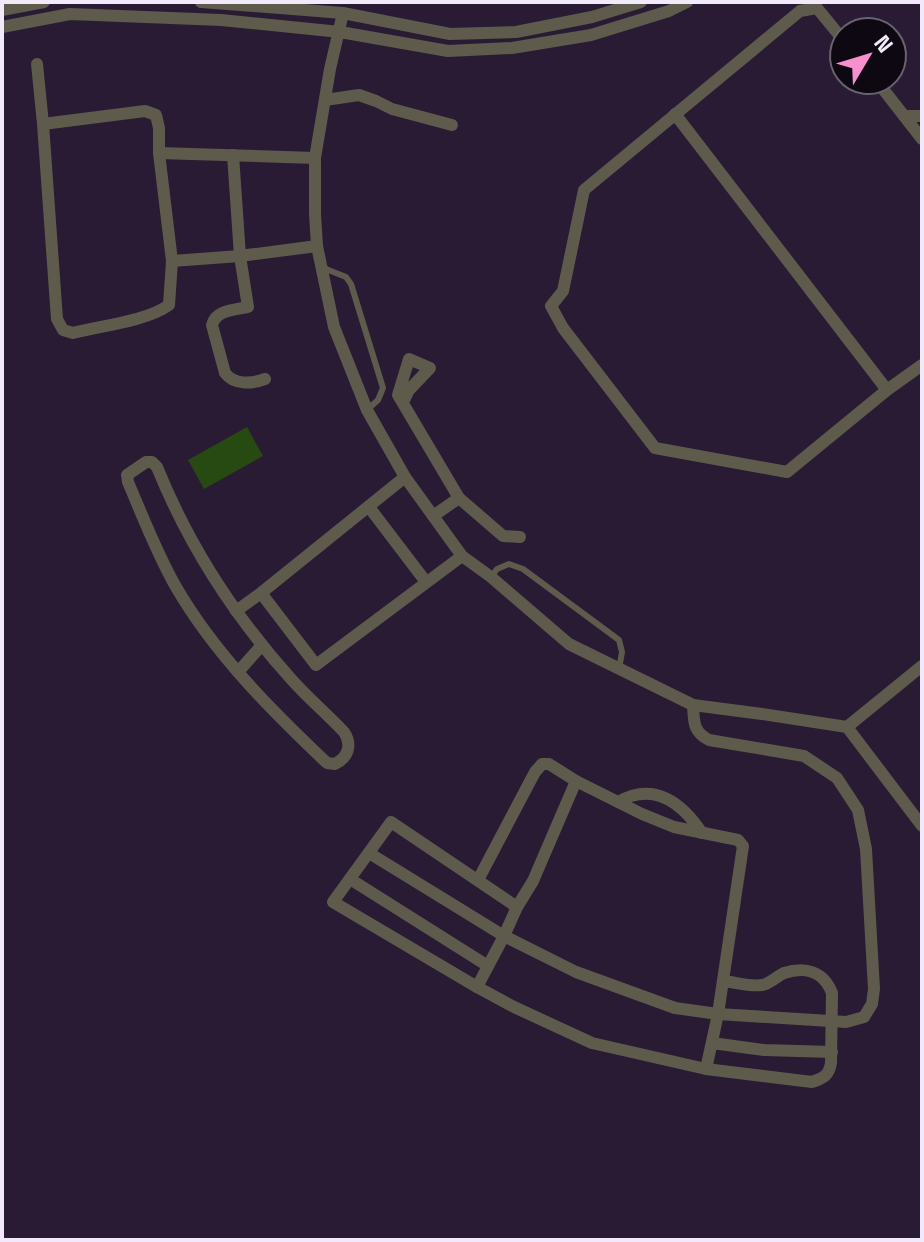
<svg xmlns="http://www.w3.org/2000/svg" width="924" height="1242" font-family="'Space Grotesk',sans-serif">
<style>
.green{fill:#274a12}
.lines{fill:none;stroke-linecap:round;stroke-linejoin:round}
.service{stroke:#5e5a4c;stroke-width:6}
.minor{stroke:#5e5a4c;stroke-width:12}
</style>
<rect width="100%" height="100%" fill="#281b33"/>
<path class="green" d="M247,427L263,456L204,489L188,460Z"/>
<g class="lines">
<g class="service">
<path d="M321,267L346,277L351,284L383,388L378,400L367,410"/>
<path d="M491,577L497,569L509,564L523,569L619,640L622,652L619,669"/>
</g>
<g class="minor">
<path d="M201,2L343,13L450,34L516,32L592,17L641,2"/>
<path d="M2,10L44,2"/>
<path d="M343,13L330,69L315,158V214L317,246L334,327L367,410L405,477L462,556L491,577L569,644L693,705L762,714L847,727L922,666"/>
<path d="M2,27L70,14L221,20L340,32L448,51L512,48L591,35L669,11L687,2"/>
<path d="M844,41L817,8L800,11L584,190L563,291L551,306L563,328L655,448L787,472L887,390L922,365"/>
<path d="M37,64L43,124L57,319L63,330L73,333C100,326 147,321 169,305L172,261L159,153L315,158"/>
<path d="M876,80L922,139"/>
<path d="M325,100L359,95L376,101L392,109L452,125"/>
<path d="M675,114L887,390"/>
<path d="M905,116H922"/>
<path d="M43,124L145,111L156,115L159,128V153"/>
<path d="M233,155L240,256L248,307C234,310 216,310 212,325L225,373C234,385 251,384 265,379"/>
<path d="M172,261L240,256L317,246"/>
<path d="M403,402L409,390L430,368L409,359L398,395L459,498"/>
<path d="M146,462H152L157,467C189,546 235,617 292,680C308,698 327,714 344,732C352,744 349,757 335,764L327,763C271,710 215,654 176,587C157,554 143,517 128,482L127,475Z"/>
<path d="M405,477L261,593L316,665L462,556"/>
<path d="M369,507L426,582"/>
<path d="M433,516L459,498L503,536L520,537"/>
<path d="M236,611L261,593"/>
<path d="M238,672L262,645"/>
<path d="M847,727L922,826"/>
<path d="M576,781L533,881L517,907L504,936L477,987L514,1007L592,1043L706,1069L812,1082C824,1078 829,1075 831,1063L832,993C824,972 806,966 784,973C777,976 770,984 762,985C750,987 735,982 723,981"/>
<path d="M618,802C654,781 682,803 702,833"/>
<path d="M369,853L504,936L576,972L675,1008L718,1014L846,1022L864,1017L872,1004L874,989L866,849L858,810L837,778L804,756L709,740C693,732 694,722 693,705"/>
<path d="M350,879L488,966"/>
<path d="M478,880L535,772L542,764H549L576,781L642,814L674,827L738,840L743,846L718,1014L706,1069"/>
<path d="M477,987L333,902L391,822L517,907"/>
<path d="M712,1043L764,1050L832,1052"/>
</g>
</g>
<rect width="924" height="1242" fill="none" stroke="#f2e9fa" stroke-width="8"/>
<g transform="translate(868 56) rotate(52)"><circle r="38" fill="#0e0813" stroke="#69626f" stroke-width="2"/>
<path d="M0-6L14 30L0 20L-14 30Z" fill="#f790cd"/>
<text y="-12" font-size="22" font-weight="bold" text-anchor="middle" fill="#f2e9fa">N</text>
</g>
</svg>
